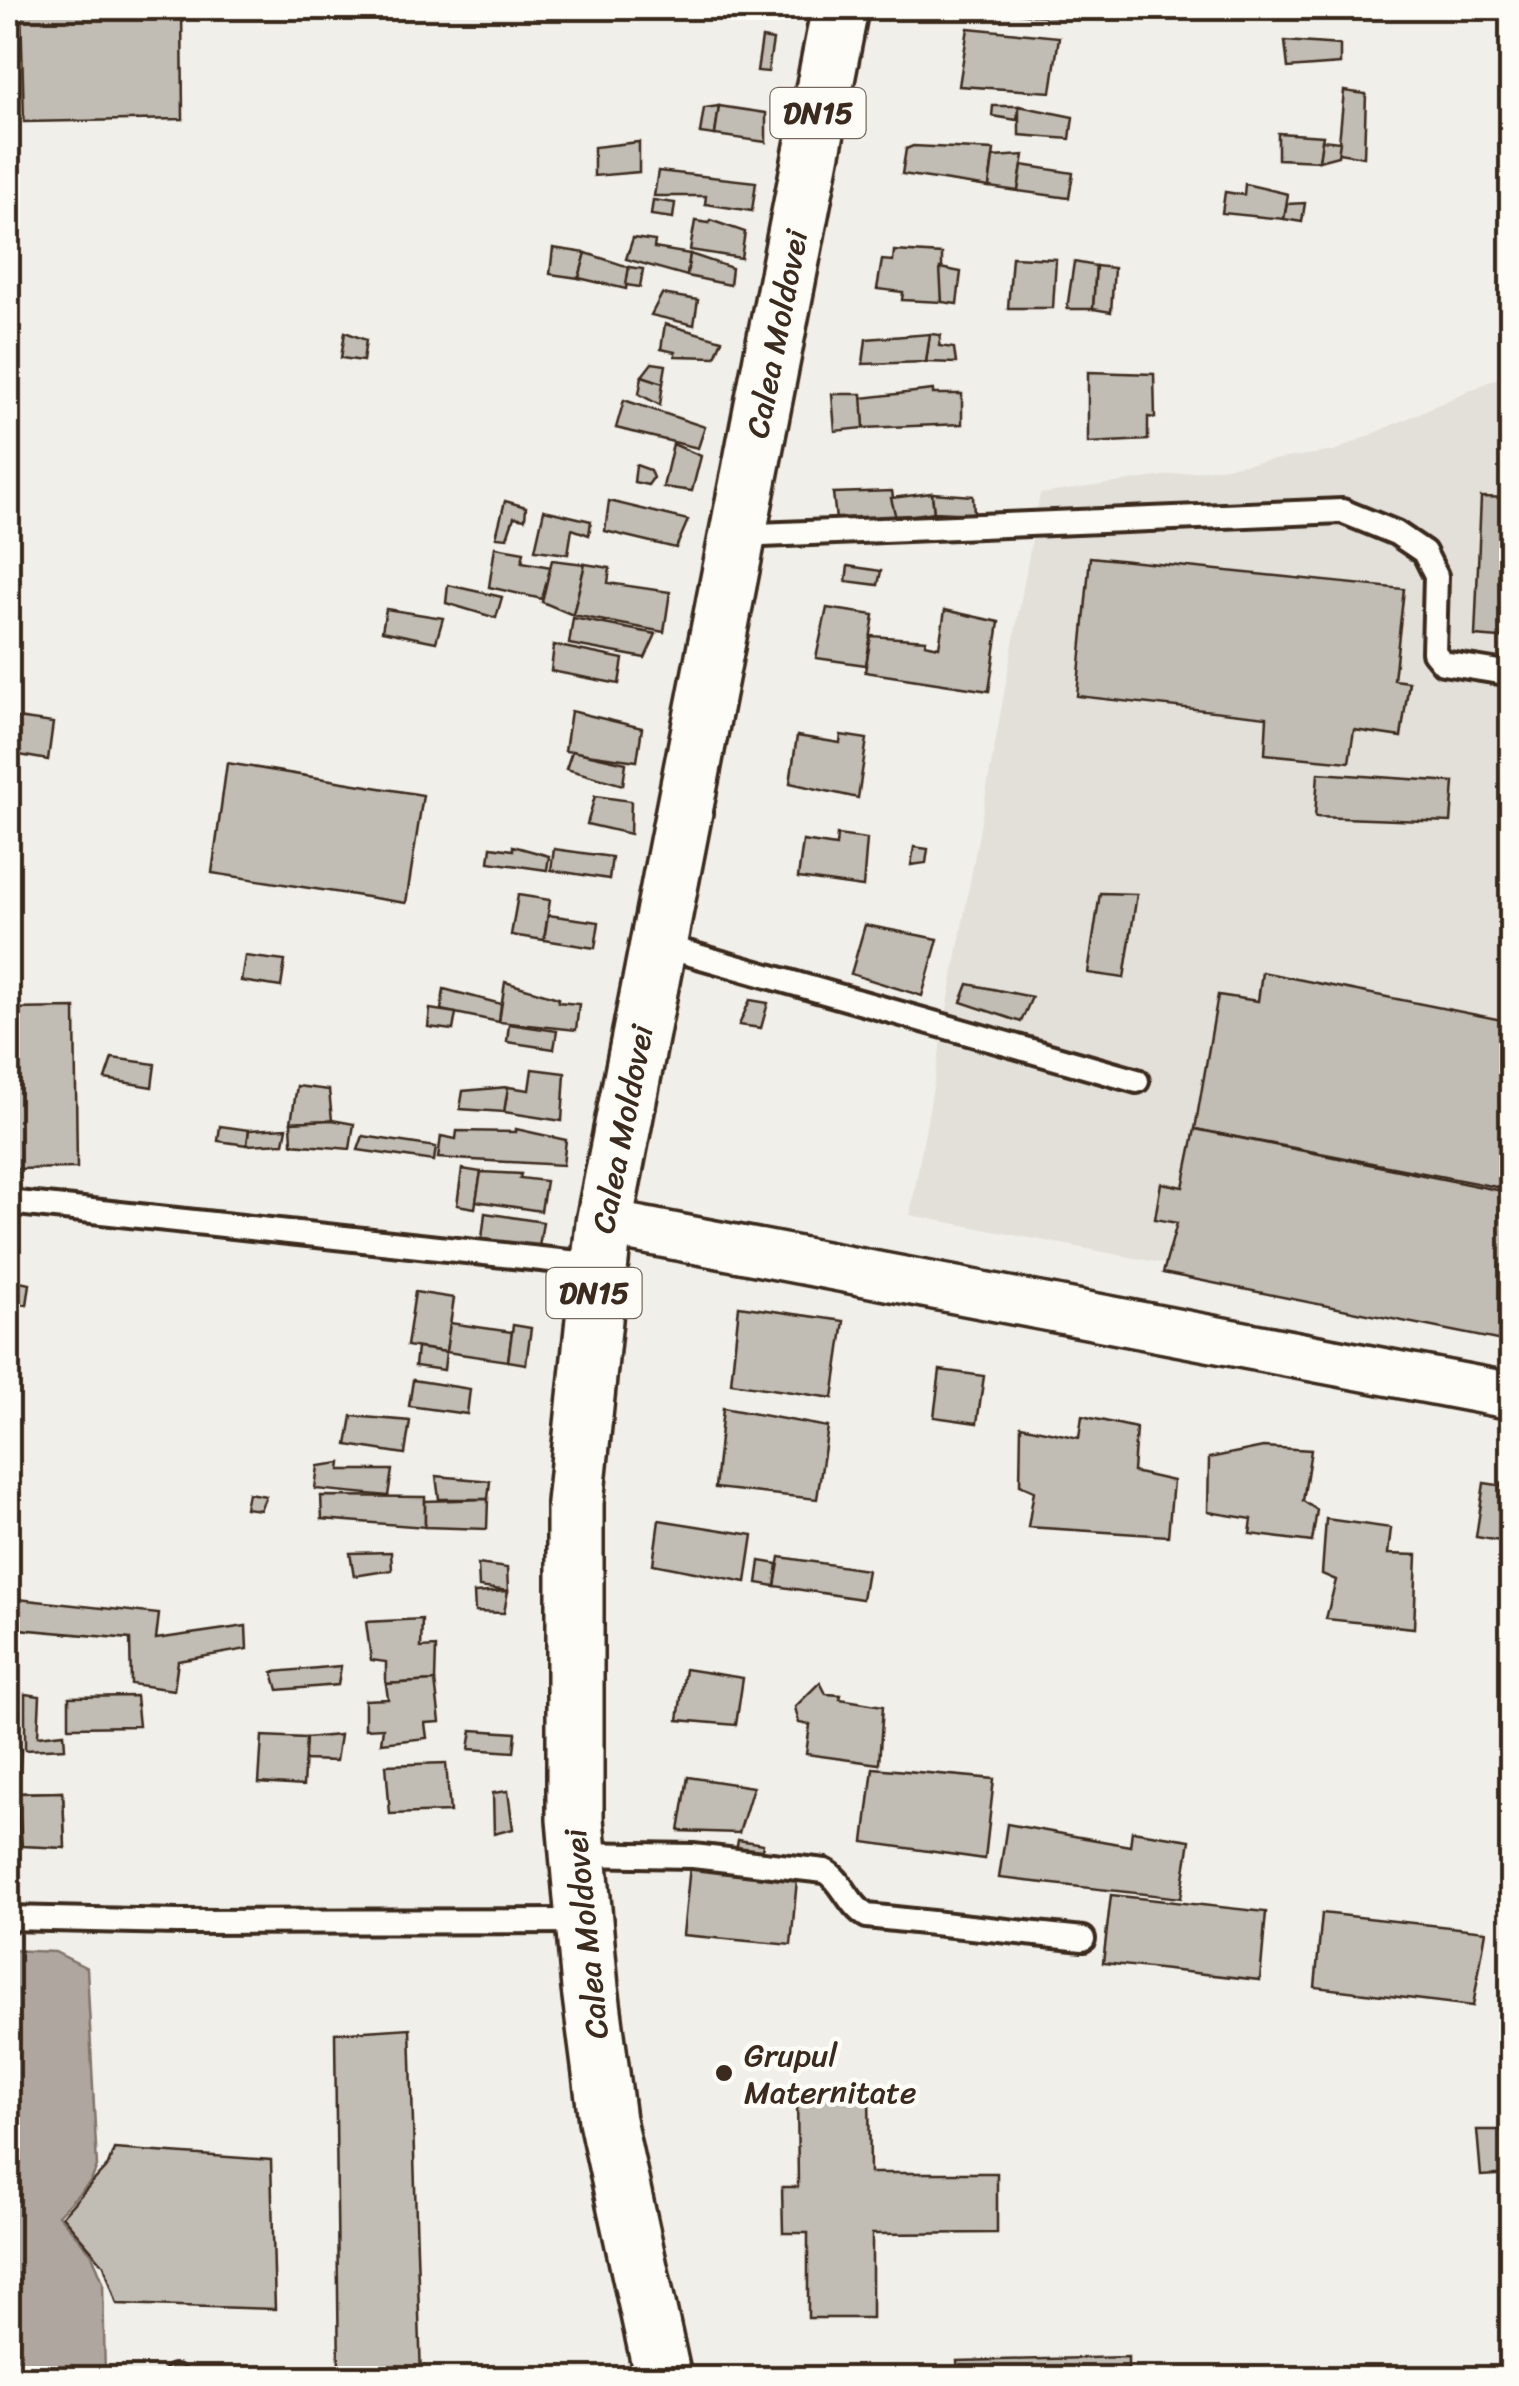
<svg xmlns="http://www.w3.org/2000/svg" width="1519" height="2386" font-family="Sriracha,sans-serif">
<style>
.built{fill:#e3e0da}
.water{fill:#aea69f;stroke:#80746b;stroke-width:2.5}
.building{fill:#c1bcb4;stroke:#3b2a1e;stroke-width:2.5}
.lines{fill:none;stroke-linecap:round;stroke-linejoin:round}
.service-casing{stroke:#3b2a1e;stroke-width:30}
.minor-casing{stroke:#3b2a1e;stroke-width:52}
.primary-casing{stroke:#3b2a1e;stroke-width:62}
.service{stroke:#fdfcf7;stroke-width:22}
.minor{stroke:#fdfcf7;stroke-width:45}
.primary{stroke:#fdfcf7;stroke-width:55}
.poi-dot{fill:#3b2a1e;stroke:#fdfcf7;stroke-width:4}
.labels{text-anchor:middle;stroke-width:9;stroke-linejoin:round;paint-order:stroke}
.shield{fill:#fdfcf7;stroke:#75695f;stroke-width:2.5}
.shield-label{font-size:30px;font-weight:bold;fill:#3b2a1e}
.street-label{font-size:32px;fill:#3b2a1e;stroke:#fdfcf7}
.poi-label{font-size:32px;fill:#3b2a1e;stroke:#fdfcf7;text-anchor:start}
</style>
<rect width="100%" height="100%" fill="#f1efea"/>
<filter id="ink" filterUnits="userSpaceOnUse"><feTurbulence type="fractalNoise" baseFrequency=".01" numOctaves="2"/><feDisplacementMap in="SourceGraphic" scale="20" xChannelSelector="R" yChannelSelector="G"/><feConvolveMatrix kernelMatrix="1 2 1 2 8 2 1 2 1" color-interpolation-filters="sRGB"/></filter>
<g filter="url(#ink)">
<path class="built" d="M1511,372V1330L910,1215L1040,494L1334,451Z"/>
<path class="water" d="M8,1950L55,1952L87,1968L97,2167L91,2181L58,2215L92,2254L103,2282L105,2378H8Z"/>
<g class="building">
<path d="M21,8H182L183,119L24,122Z"/>
<path d="M986,8H1032L1033,15Z"/>
<path d="M1033,8H1111L1110,19L1033,15Z"/>
<path d="M968,28L1059,37L1051,92L959,86Z"/>
<path d="M762,38L773,40L768,72L757,71Z"/>
<path d="M1285,41L1340,45V64L1288,68Z"/>
<path d="M1344,91L1366,94L1364,157L1338,153Z"/>
<path d="M719,106L715,135L700,133L704,108Z"/>
<path d="M719,106L766,113V142L715,135Z"/>
<path d="M993,106H1019L1017,120L992,116Z"/>
<path d="M1019,106L1073,117L1070,139L1019,135Z"/>
<path d="M1278,133L1323,136L1319,161L1278,159Z"/>
<path d="M1322,140L1340,142L1338,156L1319,161Z"/>
<path d="M639,142V172L594,176V147Z"/>
<path d="M913,146L994,150L989,187L902,174L906,149Z"/>
<path d="M1024,155L1018,191L989,187L993,157Z"/>
<path d="M1022,165L1073,173L1069,198L1018,191Z"/>
<path d="M658,171L756,182L752,211L705,204L706,196H654Z"/>
<path d="M1245,184L1288,194L1284,219L1222,213L1225,192L1244,195Z"/>
<path d="M653,200L675,203L673,218L651,215Z"/>
<path d="M1305,203L1302,222L1284,219L1287,204Z"/>
<path d="M710,220L745,232L741,258L690,250L695,221L709,223Z"/>
<path d="M633,238L655,241L654,248L690,254L687,276L626,259Z"/>
<path d="M553,248L586,253L579,278L550,274Z"/>
<path d="M894,251L942,254V302L902,300L903,292L877,289L882,260L893,261Z"/>
<path d="M586,253L629,267L626,289L579,278Z"/>
<path d="M690,254L732,268L730,285L687,276Z"/>
<path d="M1012,257L1056,259L1053,308H1008Z"/>
<path d="M1074,262L1096,266L1093,309H1067Z"/>
<path d="M1096,266L1114,268L1111,312L1093,309Z"/>
<path d="M629,267L643,269L640,287L626,285Z"/>
<path d="M940,268L961,272L957,304L942,302Z"/>
<path d="M662,294L698,300L694,325L651,315Z"/>
<path d="M665,324L722,340L715,357L675,356V352L661,349Z"/>
<path d="M345,332L366,340L363,361L341,358Z"/>
<path d="M930,334L941,335L939,346L954,348L956,363L926,362Z"/>
<path d="M930,334L926,362L863,364L866,339Z"/>
<path d="M652,363L666,365L663,383L642,376Z"/>
<path d="M1088,372L1154,374L1155,418L1148,417V440L1088,443Z"/>
<path d="M642,376L663,383L660,405L639,394Z"/>
<path d="M933,390V394H962V424L864,428L861,398Z"/>
<path d="M832,394H862L864,428L835,431Z"/>
<path d="M624,400L705,427L698,448L616,428Z"/>
<path d="M673,444L701,456L692,491L663,487Z"/>
<path d="M636,465L650,470L653,478L648,485L634,482Z"/>
<path d="M892,491L896,518L836,520L833,493Z"/>
<path d="M932,493L934,512L896,518L891,498Z"/>
<path d="M932,493L973,496L974,514L934,512Z"/>
<path d="M1481,497L1512,498V639L1475,636Z"/>
<path d="M505,501L526,507L525,519L514,517L507,538L496,537Z"/>
<path d="M609,501L688,520L676,548L605,531Z"/>
<path d="M544,510L591,521L589,535L572,529L568,554L535,550Z"/>
<path d="M495,547L524,552L522,562L551,567L542,599L489,587Z"/>
<path d="M1090,557L1404,589L1394,680L1409,682L1401,737L1354,730L1349,762L1265,754L1267,717L1077,696Z"/>
<path d="M552,560L585,564L573,615L542,602Z"/>
<path d="M585,564L610,568L608,583L670,592L664,632L573,615Z"/>
<path d="M848,566L881,571L878,585L846,581Z"/>
<path d="M448,585L502,597L496,618L446,603Z"/>
<path d="M827,608L874,615L866,665L816,658Z"/>
<path d="M386,609L443,618L436,642L382,631Z"/>
<path d="M945,610L999,622L989,691L865,672L871,636L926,640L925,644L939,647Z"/>
<path d="M573,618L656,634L645,658L569,644Z"/>
<path d="M554,645L623,659L619,684L551,671Z"/>
<path d="M571,711L642,728L637,761L565,751Z"/>
<path d="M10,717L53,723L48,760L8,753Z"/>
<path d="M841,735L867,739L858,798L790,783L797,736L840,743Z"/>
<path d="M572,751L626,763L623,785L566,769Z"/>
<path d="M227,763L423,795L406,903L212,873Z"/>
<path d="M1318,773L1454,782L1451,822L1315,817Z"/>
<path d="M595,796L631,801L630,834L587,824Z"/>
<path d="M837,835L867,839L863,887L798,878L803,841L836,846Z"/>
<path d="M513,846L549,856L547,870L489,862L491,847L513,850Z"/>
<path d="M914,847L928,849L926,863L911,865Z"/>
<path d="M554,849L612,857L609,879L551,870Z"/>
<path d="M1100,893L1137,894L1124,978L1088,973Z"/>
<path d="M518,895L550,900L544,940L511,935Z"/>
<path d="M548,915L599,922L595,948L544,940Z"/>
<path d="M865,925L938,939L922,996L851,974Z"/>
<path d="M245,956L285,961L281,987L241,981Z"/>
<path d="M1262,972L1512,1022V1190L1195,1129L1218,995L1258,1001Z"/>
<path d="M505,982L558,998V1002L579,1004L576,1030L499,1022Z"/>
<path d="M968,984L1032,997L1021,1022L961,1002Z"/>
<path d="M444,989L501,1004L499,1022L441,1010Z"/>
<path d="M750,1000L768,1003L761,1028L739,1025Z"/>
<path d="M75,1008L77,1168L8,1169V1009Z"/>
<path d="M430,1009L456,1013L453,1030L428,1027Z"/>
<path d="M509,1024L557,1031L554,1049L507,1042Z"/>
<path d="M112,1058L155,1064L152,1087L105,1079Z"/>
<path d="M532,1069L565,1073L562,1121L504,1112L508,1087L529,1090Z"/>
<path d="M297,1086L329,1090L332,1120L291,1122Z"/>
<path d="M508,1087L504,1112L460,1109L463,1091Z"/>
<path d="M332,1120L354,1124L350,1149L292,1144L291,1122Z"/>
<path d="M220,1126L249,1130L247,1145L218,1141Z"/>
<path d="M287,1128L284,1143L247,1145L249,1130Z"/>
<path d="M516,1129L566,1140L563,1165L438,1158L441,1136L456,1139L457,1131L516,1132Z"/>
<path d="M1195,1129L1512,1193V1343L1163,1273L1177,1223L1155,1219L1161,1183L1183,1187Z"/>
<path d="M363,1136L436,1147L434,1161L358,1150Z"/>
<path d="M462,1169L481,1172L475,1208L457,1205Z"/>
<path d="M481,1172L521,1174L520,1178L546,1181L541,1211L476,1201Z"/>
<path d="M485,1213L543,1222L539,1247L482,1239Z"/>
<path d="M8,1280L30,1284L27,1305L8,1302Z"/>
<path d="M415,1292L454,1298L446,1352L407,1346Z"/>
<path d="M739,1306L844,1321L833,1398L731,1383Z"/>
<path d="M450,1323L512,1332L508,1361L446,1352Z"/>
<path d="M513,1325L531,1328L526,1364L508,1361Z"/>
<path d="M417,1348L446,1352L444,1370L415,1366Z"/>
<path d="M940,1370L984,1376L977,1423L934,1417Z"/>
<path d="M413,1380L470,1389L467,1414L409,1406Z"/>
<path d="M723,1408L828,1427L817,1499L715,1488Z"/>
<path d="M352,1416L410,1421L405,1454L347,1445Z"/>
<path d="M1082,1416L1136,1428L1133,1472L1173,1481L1168,1536L1028,1527L1034,1491L1020,1485L1021,1426L1079,1438Z"/>
<path d="M1263,1447L1311,1450L1303,1501L1317,1510L1312,1542L1250,1534L1252,1519L1208,1512L1209,1458Z"/>
<path d="M341,1463L340,1470H392L388,1496L315,1489L318,1466Z"/>
<path d="M436,1476L490,1481L488,1499H439Z"/>
<path d="M1484,1483L1512,1487V1543L1476,1537Z"/>
<path d="M248,1493L266,1496L260,1510L245,1508Z"/>
<path d="M321,1496L425,1497V1527L322,1519Z"/>
<path d="M488,1499L487,1529L425,1527V1501Z"/>
<path d="M1326,1519L1391,1528L1388,1554L1417,1555L1414,1628L1326,1619L1336,1580L1322,1574Z"/>
<path d="M659,1520L753,1535L746,1582L653,1564Z"/>
<path d="M391,1552L392,1570L354,1576L350,1553Z"/>
<path d="M780,1557L867,1570L862,1599L775,1586Z"/>
<path d="M760,1561L778,1564L775,1586L757,1583Z"/>
<path d="M478,1564L507,1568L508,1591L479,1587Z"/>
<path d="M508,1591L504,1613L475,1612L474,1593Z"/>
<path d="M8,1598L159,1614L156,1639L246,1626L247,1649L178,1661L174,1690L131,1684L130,1639L8,1628Z"/>
<path d="M422,1619L421,1648L436,1647L435,1681L386,1684V1662L371,1660L366,1622Z"/>
<path d="M341,1666L338,1685L278,1690L273,1672Z"/>
<path d="M685,1669L743,1678L736,1725L678,1720Z"/>
<path d="M435,1681L440,1722L425,1723L427,1738L381,1743L383,1728L365,1729V1700L388,1699L386,1684Z"/>
<path d="M820,1682L826,1694L841,1695L840,1699L883,1706L879,1764L806,1754L810,1725L799,1723L795,1707Z"/>
<path d="M25,1694L40,1696L38,1736L64,1733L65,1748L25,1750Z"/>
<path d="M136,1696L139,1726L69,1727V1697Z"/>
<path d="M472,1730L516,1733L514,1752L469,1749Z"/>
<path d="M340,1735L336,1761L303,1760L306,1738Z"/>
<path d="M262,1736L306,1738L303,1786L259,1783Z"/>
<path d="M21,1749L18,1793V1841L8,1840V1750Z"/>
<path d="M446,1763L450,1812L390,1814L386,1765Z"/>
<path d="M873,1768L994,1779L985,1859L864,1842Z"/>
<path d="M688,1777L753,1787L739,1833L679,1831Z"/>
<path d="M508,1791L513,1829L494,1834L493,1793Z"/>
<path d="M63,1792L65,1848L18,1845V1793Z"/>
<path d="M63,1792L65,1848L22,1846L18,1793Z"/>
<path d="M1007,1824L1130,1846L1132,1831L1190,1840L1181,1898L999,1878Z"/>
<path d="M738,1840L763,1844L761,1858H735Z"/>
<path d="M690,1866L797,1879L791,1945L683,1935Z"/>
<path d="M1111,1895L1266,1912L1260,1980L1103,1963Z"/>
<path d="M1322,1913L1486,1931L1473,2006L1315,1987Z"/>
<path d="M410,2028L421,2378H339L335,2033Z"/>
<path d="M797,2089H869L870,2173H997V2233L872,2234V2318H808V2233H783L782,2187H798Z"/>
<path d="M1477,2130H1512V2174L1481,2176Z"/>
<path d="M114,2149L271,2160L275,2309L117,2304L104,2265L62,2216L108,2165Z"/>
<path d="M1128,2357V2378H958L957,2361Z"/>
</g>
<g class="lines">
<g class="service-casing">
<g id="service">
<path d="M736,536L1342,511L1396,533L1424,552L1436,576L1434,652L1443,663L1512,674"/>
<path d="M659,945L1137,1081"/>
<path d="M8,1202L597,1265"/>
<path d="M578,1854L693,1856L825,1871C842,1879 848,1905 867,1916L1083,1939"/>
<path d="M8,1918L178,1922L584,1921"/>
<path d="M175,2377V2378"/>
</g>
</g>
<g class="minor-casing">
<path id="minor" d="M604,1223L1512,1396"/>
</g>
<g class="primary-casing">
<g id="primary">
<path id="s1" d="M663,2378L607,2120L590,1988L575,1819V1503L604,1223L840,8"/>
</g>
</g>
<use href="#service" class="service"/>
<use href="#minor" class="minor"/>
<use href="#primary" class="primary"/>
</g>
</g>
<circle class="poi-dot" cx="724" cy="2073" r="10"/>
<g class="labels">
<g class="shield">
<rect x="770.5" y="88" width="95" height="50" rx="8"/>
<rect x="546.5" y="1268" width="95" height="50" rx="8"/>
</g>
<g class="shield-label">
<text x="818" y="123">DN15</text>
<text x="594" y="1303">DN15</text>
</g>
<g class="street-label">
<text dy="11" stroke="none"><textPath href="#s1" startOffset="2070">Calea Moldovei</textPath></text>
<text dy="11" stroke="none"><textPath href="#s1" startOffset="1260">Calea Moldovei</textPath></text>
<text transform="translate(586 1934) rotate(-96)" y="11">Calea Moldovei</text>
</g>
<g class="poi-label">
<text x="744" y="2066">Grupul<tspan x="744" dy="37">Maternitate</tspan></text>
</g>
</g>
<rect width="1519" height="2386" fill="none" stroke="#fdfcf7" stroke-width="40"/>
<rect x="20" y="20" width="1479" height="2346" fill="none" stroke="#3b2a1e" stroke-width="4" filter="url(#ink)"/>
</svg>
